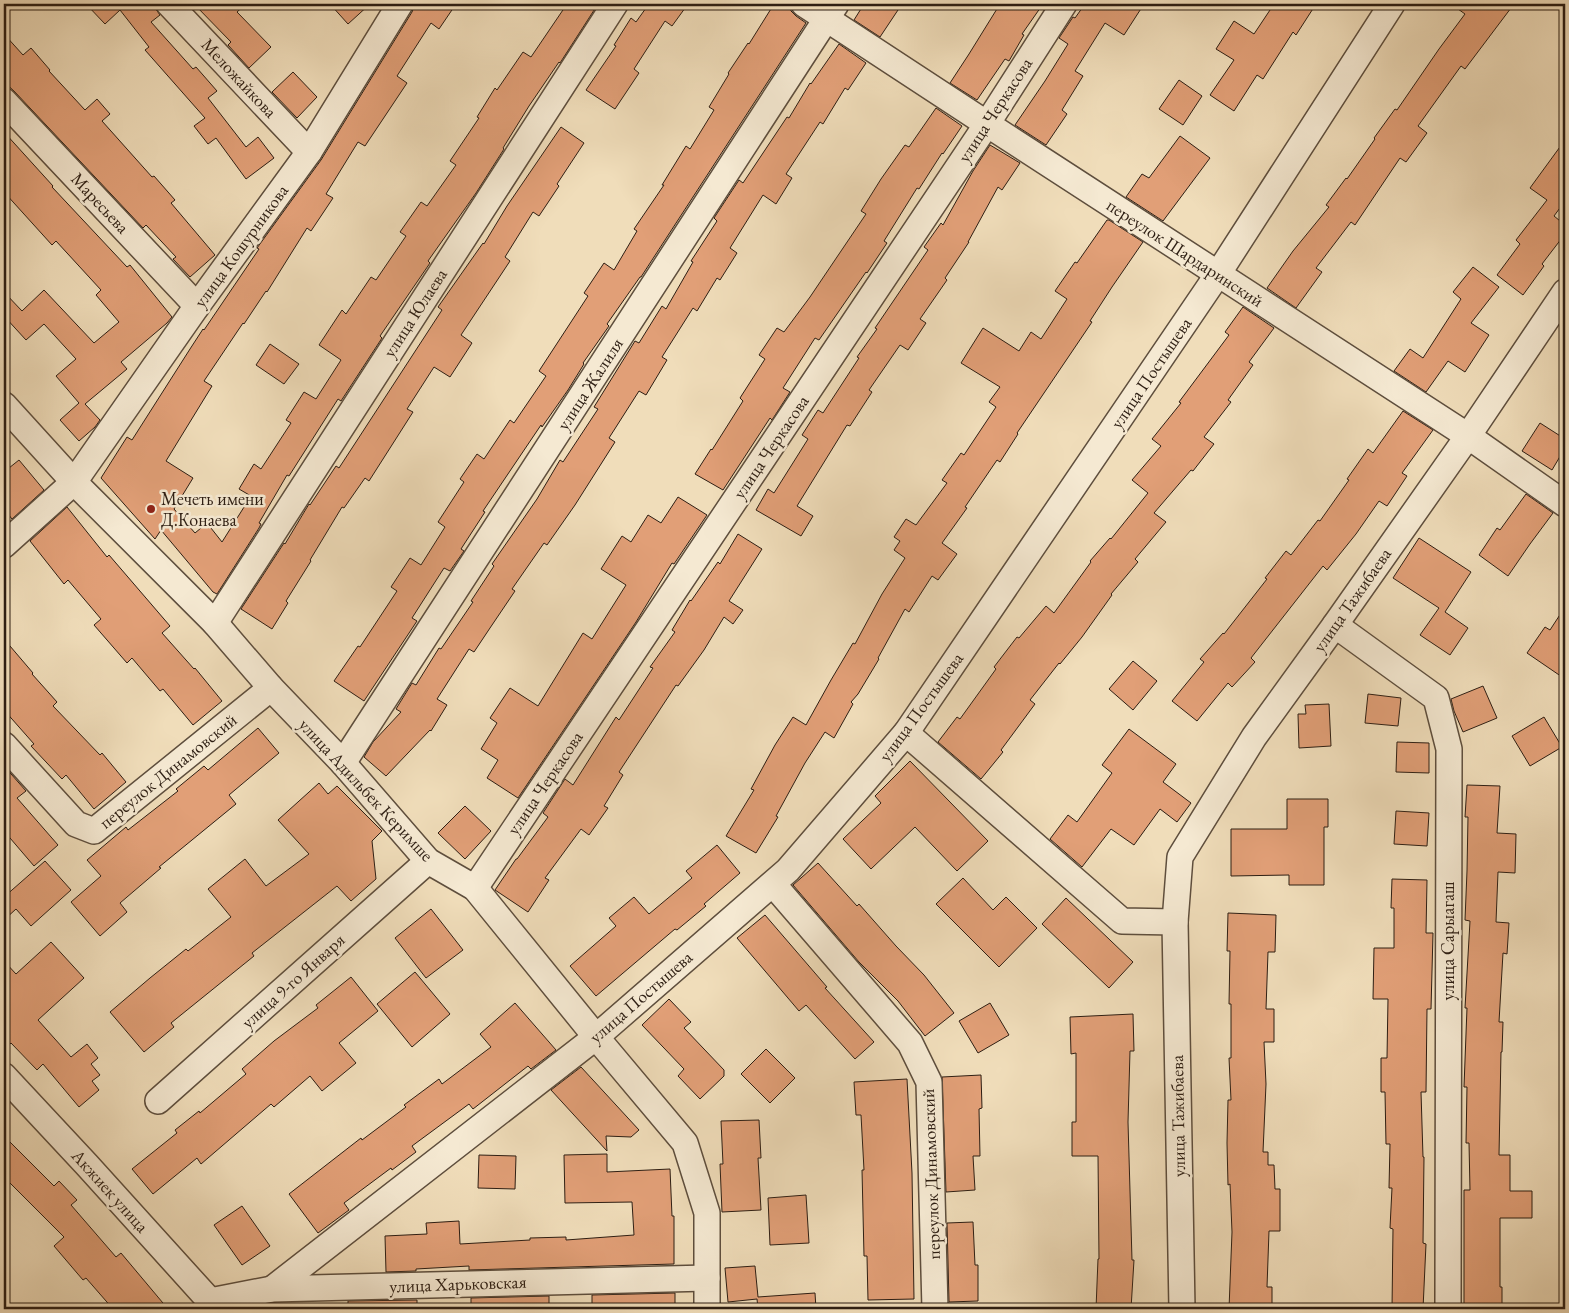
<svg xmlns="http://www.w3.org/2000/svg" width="1569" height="1313" font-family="'EB Garamond',serif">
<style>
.building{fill:#e19f77;stroke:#2d1e13}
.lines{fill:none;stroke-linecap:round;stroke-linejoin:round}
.minor-casing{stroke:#5e4e3d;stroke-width:28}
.minor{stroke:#f5e9d2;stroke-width:25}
.poi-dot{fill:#8f2418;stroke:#f5e9d2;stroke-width:2}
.labels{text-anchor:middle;stroke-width:5;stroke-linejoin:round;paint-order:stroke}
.street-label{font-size:18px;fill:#2d1e13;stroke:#f5e9d2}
.poi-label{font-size:18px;fill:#2d1e13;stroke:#f5e9d2;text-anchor:start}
</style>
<rect width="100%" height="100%" fill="#f0ddba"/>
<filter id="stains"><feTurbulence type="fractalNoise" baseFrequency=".004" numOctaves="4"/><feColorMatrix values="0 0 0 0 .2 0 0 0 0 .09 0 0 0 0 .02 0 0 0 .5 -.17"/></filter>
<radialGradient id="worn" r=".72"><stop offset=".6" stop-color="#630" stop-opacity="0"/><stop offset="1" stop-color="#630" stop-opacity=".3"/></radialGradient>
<g class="building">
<path d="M86,4H155V8L160,15L151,22L193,69L196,67L217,91L208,98L246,147L258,137L274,158L246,179L216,138L208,144L194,126L205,118L145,50L149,47L120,10L105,24Z"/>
<path d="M194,4H246L237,12L271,47L249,68L228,45L231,42Z"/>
<path d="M330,4H370L348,24Z"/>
<path d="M415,4H456L439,29L431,23L397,76L407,83L365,146L358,142L326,194L333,198L311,231L307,228L267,292L266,291L244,324L243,323L204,381L212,386L166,461L193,478L174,509L195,533L207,523L222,542L251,496L239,489L254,464L261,469L291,423L286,420L304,392L316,399L341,360L319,345L342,310L346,314L371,277L376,280L406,236L400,232L421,202L427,206L456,165L450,161L479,118L477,117L495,88L497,90L523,52L531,57L567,4H598L560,63L559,62L529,106L503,148L504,149L476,193L428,261L430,263L380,336L382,338L341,401L338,399L289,476L287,475L259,523L261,524L259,528L217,594L213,592L161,530L155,539L101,478L127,437L132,440L190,349L203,329L204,330L259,249L257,248L321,160L412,12Z"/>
<path d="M640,4H688L672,26L665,21L634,69L639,73L615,109L586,90L616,46L614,45L631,18L636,22L646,8Z"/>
<path d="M774,4H790L791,11L796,16L806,23L641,277H640L607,324L609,326L583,363L584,364L568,390L542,427L541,425L483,511L485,512L461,549L464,551L450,571L444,568L412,618L417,621L364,701L334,681L358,646L360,647L397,591L391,587L410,558L421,565L445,527L438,522L464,482L460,479L477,454L484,459L510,420L514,423L546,376L539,371L588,296L584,293L604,263L614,270L637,231L634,229L664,185H662L686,146L690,149L714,110L709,107L729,74L728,73L748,43L749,44Z"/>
<path d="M864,4H888L898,10L880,37L854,20Z"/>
<path d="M1000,4H1043L1022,34L1024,35L1009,61L1005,59L977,100L950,83L969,54Z"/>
<path d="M1085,4H1144L1124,35L1105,23L1075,71L1083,76L1062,110L1067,114L1046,145L1015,125L1045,81L1068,44L1059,38L1073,17L1075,18Z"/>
<path d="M1274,4H1316L1296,35L1293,32L1263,79L1257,75L1234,111L1210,95L1234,60L1216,49L1234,21L1254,34Z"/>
<path d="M1451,4H1514L1465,69L1461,66L1418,126L1427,133L1406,162L1400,158L1355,225L1351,222L1316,268L1322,272L1296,308L1267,288L1293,251L1329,207L1326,205L1346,178L1347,179L1375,139L1374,138L1395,109L1397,110L1439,49L1465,14Z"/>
<path d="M4,34L23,55L31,48L50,70L49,71L85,110L97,99L110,114L102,121L152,177L154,176L175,200L171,203L215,255L190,277L173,259L176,257L146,225L143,228L14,91L4,82Z"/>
<path d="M839,44L866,63L848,90L845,88L823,124L820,122L786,174L792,178L776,204L763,195L730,248L737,253L720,280L717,278L697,311L693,308L662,357L667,360L646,395L639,391L609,438L615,442L575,505L547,545L544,543L512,589L515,591L490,628L474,652L469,649L437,699L447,705L431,731L430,730L386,776L364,757L373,742L401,712L396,709L412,683L416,685L439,648L441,649L473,602L471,601L494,566L492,564L537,499L560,460L563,462L598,409L594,407L635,341L639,343L662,306L666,309L693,262L691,261L717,221L714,218L739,180L743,183L787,117L789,118L810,83L811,84Z"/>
<path d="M293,72L317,97L297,118L272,92Z"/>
<path d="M1179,80L1202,96L1183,125L1159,109Z"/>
<path d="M936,108L962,126L943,154L942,153L919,189L917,188L884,241L887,243L867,273L866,272L819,340L815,338L783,388L790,392L772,420L770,418L723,490L695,474L711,449L712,450L743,401L740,398L765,359L759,355L777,328L784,332L810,297L866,214L861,211L881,179L905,145L909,147Z"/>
<path d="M561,127L584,143L557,184L559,186L539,216L533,212L505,257L510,261L461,335L472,343L450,377L434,367L407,409L413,412L369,481L365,478L344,508L342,507L310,560L311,561L286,601L288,603L272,629L241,609L284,543L285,544L309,504L310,505L336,466L339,468L442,310L438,307L483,243L484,244L507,206Z"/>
<path d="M4,132L53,186L52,187L127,267L130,265L172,317L167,323L121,362L127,369L85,404L100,420L95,427L79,441L60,420L79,403L56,376L76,359L44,324L26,340L4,316V292L22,311L44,290L94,343L119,322L96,295L101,290L56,241L52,245L4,192Z"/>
<path d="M1180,136L1210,158L1163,221L1126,197L1142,174L1149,178Z"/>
<path d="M1565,140V201L1554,216L1565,225V234L1542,264L1544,266L1523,295L1497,275L1520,244L1516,240L1547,200L1530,188Z"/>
<path d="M990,145L1020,163L1002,190L998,187L968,242H969L945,278L947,280L920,319L926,323L908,350L900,345L869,390L872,392L850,426L847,425L797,506L813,516L801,536L756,510L768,489L774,493L808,439L802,435L818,410L823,413L859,358L857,357L877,329L875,328L928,250L924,247L941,223L943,225L973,171Z"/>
<path d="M1107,220H1109L1143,242L1112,287L1090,321L1092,322L1017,433L1018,434L1000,462L997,460L965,507L967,508L942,543L957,554L938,580L932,576L909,612L905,609L878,658L879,659L858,694L851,702L853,704L834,738L825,732L805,763L776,816L778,817L756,853L726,836L754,790L751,789L775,745L793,717L806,725L831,680L853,643L855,644L882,594L905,558L894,550L900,541L894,537L906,519L916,525L947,483L942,480L961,453L964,455L996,407L989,402L1000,387L961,363L983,328L1019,351L1031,332L1041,339L1067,299L1055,291L1075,262L1077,263Z"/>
<path d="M1473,267L1499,287L1471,323L1489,335L1465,372L1448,361L1426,392L1394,371L1410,349L1423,358L1461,299L1453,292Z"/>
<path d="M1243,307L1274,328L1249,362L1253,365L1228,400L1231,402L1204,437L1214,444L1193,471L1191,470L1154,513L1166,522L1135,559L1138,562L1111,594L1112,595L1082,637L1060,664L1059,663L1030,700L1035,704L1001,750L1003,752L981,779L938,742L957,717L960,719L996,669L994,667L1017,637L1019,638L1046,606L1054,613L1091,562L1090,561L1110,538L1111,539L1148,493L1132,480L1161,446L1152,439L1181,403L1179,402L1229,335L1225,332Z"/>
<path d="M270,344L299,364L284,384L256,365Z"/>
<path d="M1403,411L1433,430L1402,473L1407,476L1387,506L1379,501L1356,534L1327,570L1323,566L1251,658L1255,662L1232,687L1228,683L1197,721L1172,701L1204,662L1200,659L1223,633L1224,634L1267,579L1265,578L1286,551L1291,555L1318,520L1320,521L1349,480L1347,479L1368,449L1373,453Z"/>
<path d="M1540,423L1565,439V448L1552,470L1522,451Z"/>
<path d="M19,460L44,490L12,519L4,509V472Z"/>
<path d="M1526,494L1553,513L1530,544L1508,576L1479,555L1497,528L1500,530Z"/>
<path d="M678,497L707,515L674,564L672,563L636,622L518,798L487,778L498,760L481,749L497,723L490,718L510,688L538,706L583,633L592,639L626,585L601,569L622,536L631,542L648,515L661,523Z"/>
<path d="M67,507L107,557L109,555L170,626L162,633L194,669L195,668L222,701L193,725L163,689L160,691L132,658L127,663L94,625L101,619L68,580L64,584L30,541Z"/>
<path d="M738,534L762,549L729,601L743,610L733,624L724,617L704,650L678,686L676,685L619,772L623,775L604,806L608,808L589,835L581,829L545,878L549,880L528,912L495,890L516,859H517L548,817L543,813L565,779L573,785L616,717L619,720L653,668L650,667L675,632L672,630L690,600L691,601L718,562L720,564Z"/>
<path d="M1419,538L1471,572L1445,612L1468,628L1450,655L1420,635L1439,608L1393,578Z"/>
<path d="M1565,607V679L1527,653L1545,627L1550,630Z"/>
<path d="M4,639L33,673L32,674L57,702L53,706L100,755L102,753L126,782L94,809L66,775L62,779L31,746L34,744L4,710Z"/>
<path d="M1133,661L1157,681L1133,710L1109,689Z"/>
<path d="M1483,686L1497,718L1463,732L1454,711L1451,699Z"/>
<path d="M1368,694L1401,698L1398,726L1365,723Z"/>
<path d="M1329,704L1331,746L1299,748L1298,714H1306L1305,705Z"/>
<path d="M1544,717L1562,747L1530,766L1512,736Z"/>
<path d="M258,728L279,753L229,795L236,804L159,867L161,868L120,903L127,912L100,936L71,902L101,876L87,860L126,827L128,830L178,791L176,789L204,766L208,770Z"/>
<path d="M1129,729L1176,764L1163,782L1191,803L1177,822L1160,809L1134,845L1111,829L1082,867L1050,839L1068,815L1077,822L1112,773L1102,765Z"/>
<path d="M1397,742L1429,743V773L1396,772Z"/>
<path d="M910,761L988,841L957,871L915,827L871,869L843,839L881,803L875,796Z"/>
<path d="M4,766L26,791L17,798L58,845L34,866L4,831Z"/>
<path d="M319,783L328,794L337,786L382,831L372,841L376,879L351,901L337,886L252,953L254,956L171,1023L174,1027L144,1052L110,1012L150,978L186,949L188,951L231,917L208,889L245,859L266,886L309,854L278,820Z"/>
<path d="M1467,785L1500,786L1497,833L1516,834L1515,873L1498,872L1496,922L1509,923L1507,954L1503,953L1499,1022H1503L1502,1052H1501L1499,1155H1510V1191H1532V1218H1500V1287H1502V1309H1464V1190H1470L1469,1143H1466L1467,1087H1464L1467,1008H1465L1470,921L1465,920L1467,871L1468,817H1465Z"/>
<path d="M1287,799H1328V827H1324V885H1289V875L1231,876V829H1287Z"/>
<path d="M465,806L491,831L465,859L438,833Z"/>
<path d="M1396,811L1429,813L1427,846L1394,844Z"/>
<path d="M717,845L740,873L704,904L706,906L677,930L675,929L596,996L570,966L616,926L609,918L634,897L649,914L692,878L686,871Z"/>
<path d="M45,861L71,890L31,926L16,909L4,920V897Z"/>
<path d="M818,863L857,906L859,904L896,946L924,975L954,1013L925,1036L898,1001L859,962L793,885Z"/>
<path d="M963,878L993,910L1006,897L1037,928L999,967L936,904Z"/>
<path d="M1392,879L1427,880L1426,933H1433L1431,1009H1427L1426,1092H1421L1423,1157H1424L1423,1243L1426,1244L1423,1309H1392L1393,1229L1390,1228L1392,1188H1389L1390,1144H1386L1385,1092H1381V1058H1387L1388,999H1373L1374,948H1394V908H1391Z"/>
<path d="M1066,898L1133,962L1109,988L1042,924Z"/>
<path d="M431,909L463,950L426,978L395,938Z"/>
<path d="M1228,913L1276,915L1275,952H1268L1266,1009H1274V1042H1264L1266,1084L1263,1152H1268V1165H1274L1275,1189H1280V1231H1269L1267,1287H1272V1309H1229L1232,1232L1230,1184L1228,1185L1227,1143L1228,1100H1231L1229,1058H1231V1004H1229L1230,951H1227Z"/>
<path d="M765,915L827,987L825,988L874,1042L855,1059L806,1005L799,1011L737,938Z"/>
<path d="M51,942L84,978L38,1020L71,1057L87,1044L98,1058L91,1064L100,1075L92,1081L99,1090L79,1107L43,1064L37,1070L11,1043L4,1050V961L16,974Z"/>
<path d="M415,972L450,1014L412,1047L377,1004Z"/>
<path d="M351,977L378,1011L339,1043L356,1063L322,1091L310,1076L274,1107L271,1104L201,1164L197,1158L153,1194L132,1169L177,1133L175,1130L199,1111L200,1113L246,1074L242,1069L274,1041L318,1008L316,1005Z"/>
<path d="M669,999L691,1022L684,1028L724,1070V1076L700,1099L678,1076L684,1069L642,1025Z"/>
<path d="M515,1003L556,1050L531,1069L528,1066L473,1109L469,1104L412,1146L416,1152L392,1170L391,1168L344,1203L349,1210L318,1233L289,1194L361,1138L362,1140L406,1107L404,1105L439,1079L442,1084L491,1047L480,1034Z"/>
<path d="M990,1003L1009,1035L978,1053L959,1021Z"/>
<path d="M1133,1014L1134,1051H1130L1128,1122L1132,1260H1134L1131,1309H1096L1098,1259H1099L1098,1156H1072V1122H1076V1053L1071,1054L1070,1017Z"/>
<path d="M766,1049L795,1078L770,1103L741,1074Z"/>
<path d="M581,1067L639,1130L631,1137L606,1136L607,1151L551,1090Z"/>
<path d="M981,1075L982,1108L979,1109L980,1156H973L975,1190L946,1192L942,1077Z"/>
<path d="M907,1079L912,1173L914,1299L868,1300L867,1256H864L862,1170H864L861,1115H856L854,1082Z"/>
<path d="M759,1120L761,1158H758L761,1210L722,1212L720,1164H723L721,1121Z"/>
<path d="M4,1136L54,1186L59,1181L77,1200L71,1205L116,1257L121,1253L168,1309H113L86,1278L83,1280L54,1246L64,1237L4,1177Z"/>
<path d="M607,1154V1172L670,1169L672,1216H674V1264L469,1270V1266L416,1269V1271L386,1272L385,1236L427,1234L426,1223L459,1221L460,1244L530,1240V1238L566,1237V1240L634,1235L632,1202L565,1203L564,1155Z"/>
<path d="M479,1155L516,1156L515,1189L478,1188Z"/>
<path d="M806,1195L809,1243L770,1245L768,1198Z"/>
<path d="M242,1206L270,1246L242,1265L214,1225Z"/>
<path d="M973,1222L975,1265H978V1301L949,1302L947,1223Z"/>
<path d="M755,1266L758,1297L815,1293L816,1309H758L757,1299L728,1302L725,1268Z"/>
<path d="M675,1293V1309H592V1295Z"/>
<path d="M549,1296V1309H471V1298Z"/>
<path d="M417,1300V1309H348V1301Z"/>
</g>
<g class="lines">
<g class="minor-casing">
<g id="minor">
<path d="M169,4L309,152"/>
<path d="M804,4L987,124L1468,436L1565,504"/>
<path d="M4,101L197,306"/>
<path d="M4,405L74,482L215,623L271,688L343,763L428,861L475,888L596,1037L685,1143L707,1213V1309"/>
<path d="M4,545L74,482L197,306L309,152L400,4"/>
<path d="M215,623L615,4"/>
<path d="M1335,625L1436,698L1449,749L1448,1309"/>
<path d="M906,733L1122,921L1175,922"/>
<path d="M4,745L76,824L94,831L271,688"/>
<path d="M343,763L836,4"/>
<path d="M773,884L910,1043L929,1082L935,1309"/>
<path d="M475,888L987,124L1064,4"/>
<path d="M4,1076L87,1165L210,1301L211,1309"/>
<path d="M158,1101L428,861"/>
<path d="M272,1289L596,1037L788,870L906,733L1218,274L1392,4"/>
<path d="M210,1301L272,1289L707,1278"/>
<path d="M1182,1309L1175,922L1180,857L1254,737L1335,625L1468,436L1565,292"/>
</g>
</g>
<use href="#minor" class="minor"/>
</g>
<circle class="poi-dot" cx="151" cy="509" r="5"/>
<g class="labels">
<g class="street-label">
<text transform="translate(239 78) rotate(47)" y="6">Меложайкова</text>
<text transform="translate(995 110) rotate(-57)" y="6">улица Черкасова</text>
<text transform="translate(100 203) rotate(47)" y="6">Маресьева</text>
<text transform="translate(241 246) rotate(-54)" y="6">улица Кошурникова</text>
<text transform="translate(1185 253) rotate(33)" y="6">переулок Шардаринский</text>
<text transform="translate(415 313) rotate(-57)" y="6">улица Юлаева</text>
<text transform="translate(1151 373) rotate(-56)" y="6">улица Постышева</text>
<text transform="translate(590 384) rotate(-57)" y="6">улица Жалиля</text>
<text transform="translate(771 447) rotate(-56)" y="6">улица Черкасова</text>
<text transform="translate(1352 600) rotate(-55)" y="6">улица Тажибаева</text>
<text transform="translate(921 707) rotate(-54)" y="6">улица Постышева</text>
<text transform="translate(168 771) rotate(-39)" y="6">переулок Динамовский</text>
<text transform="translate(545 783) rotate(-56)" y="6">улица Черкасова</text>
<text transform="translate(366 790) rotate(47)" y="6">улица Адильбек Керимше</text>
<text transform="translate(1448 941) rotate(-90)" y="6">улица Сарыагаш</text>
<text transform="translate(293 981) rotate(-42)" y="6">улица 9-го Января</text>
<text transform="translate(641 997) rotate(-41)" y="6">улица Постышева</text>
<text transform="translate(1178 1116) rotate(-91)" y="6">улица Тажибаева</text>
<text transform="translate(931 1174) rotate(-92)" y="6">переулок Динамовский</text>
<text transform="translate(110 1191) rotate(48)" y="6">Акжиек улица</text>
<text transform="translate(458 1284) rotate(-2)" y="6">улица Харьковская</text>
</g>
<g class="poi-label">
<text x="161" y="505">Мечеть имени<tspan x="161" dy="21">Д.Конаева</tspan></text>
</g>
</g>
<rect width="1569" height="1313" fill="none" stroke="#f0ddba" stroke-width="20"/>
<rect x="5" y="5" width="1559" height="1303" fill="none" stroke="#2d1e13" stroke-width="2.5"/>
<rect x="10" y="10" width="1549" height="1293" fill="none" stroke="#2d1e13"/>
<rect width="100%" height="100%" filter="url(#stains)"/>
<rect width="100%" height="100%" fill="url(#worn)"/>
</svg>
